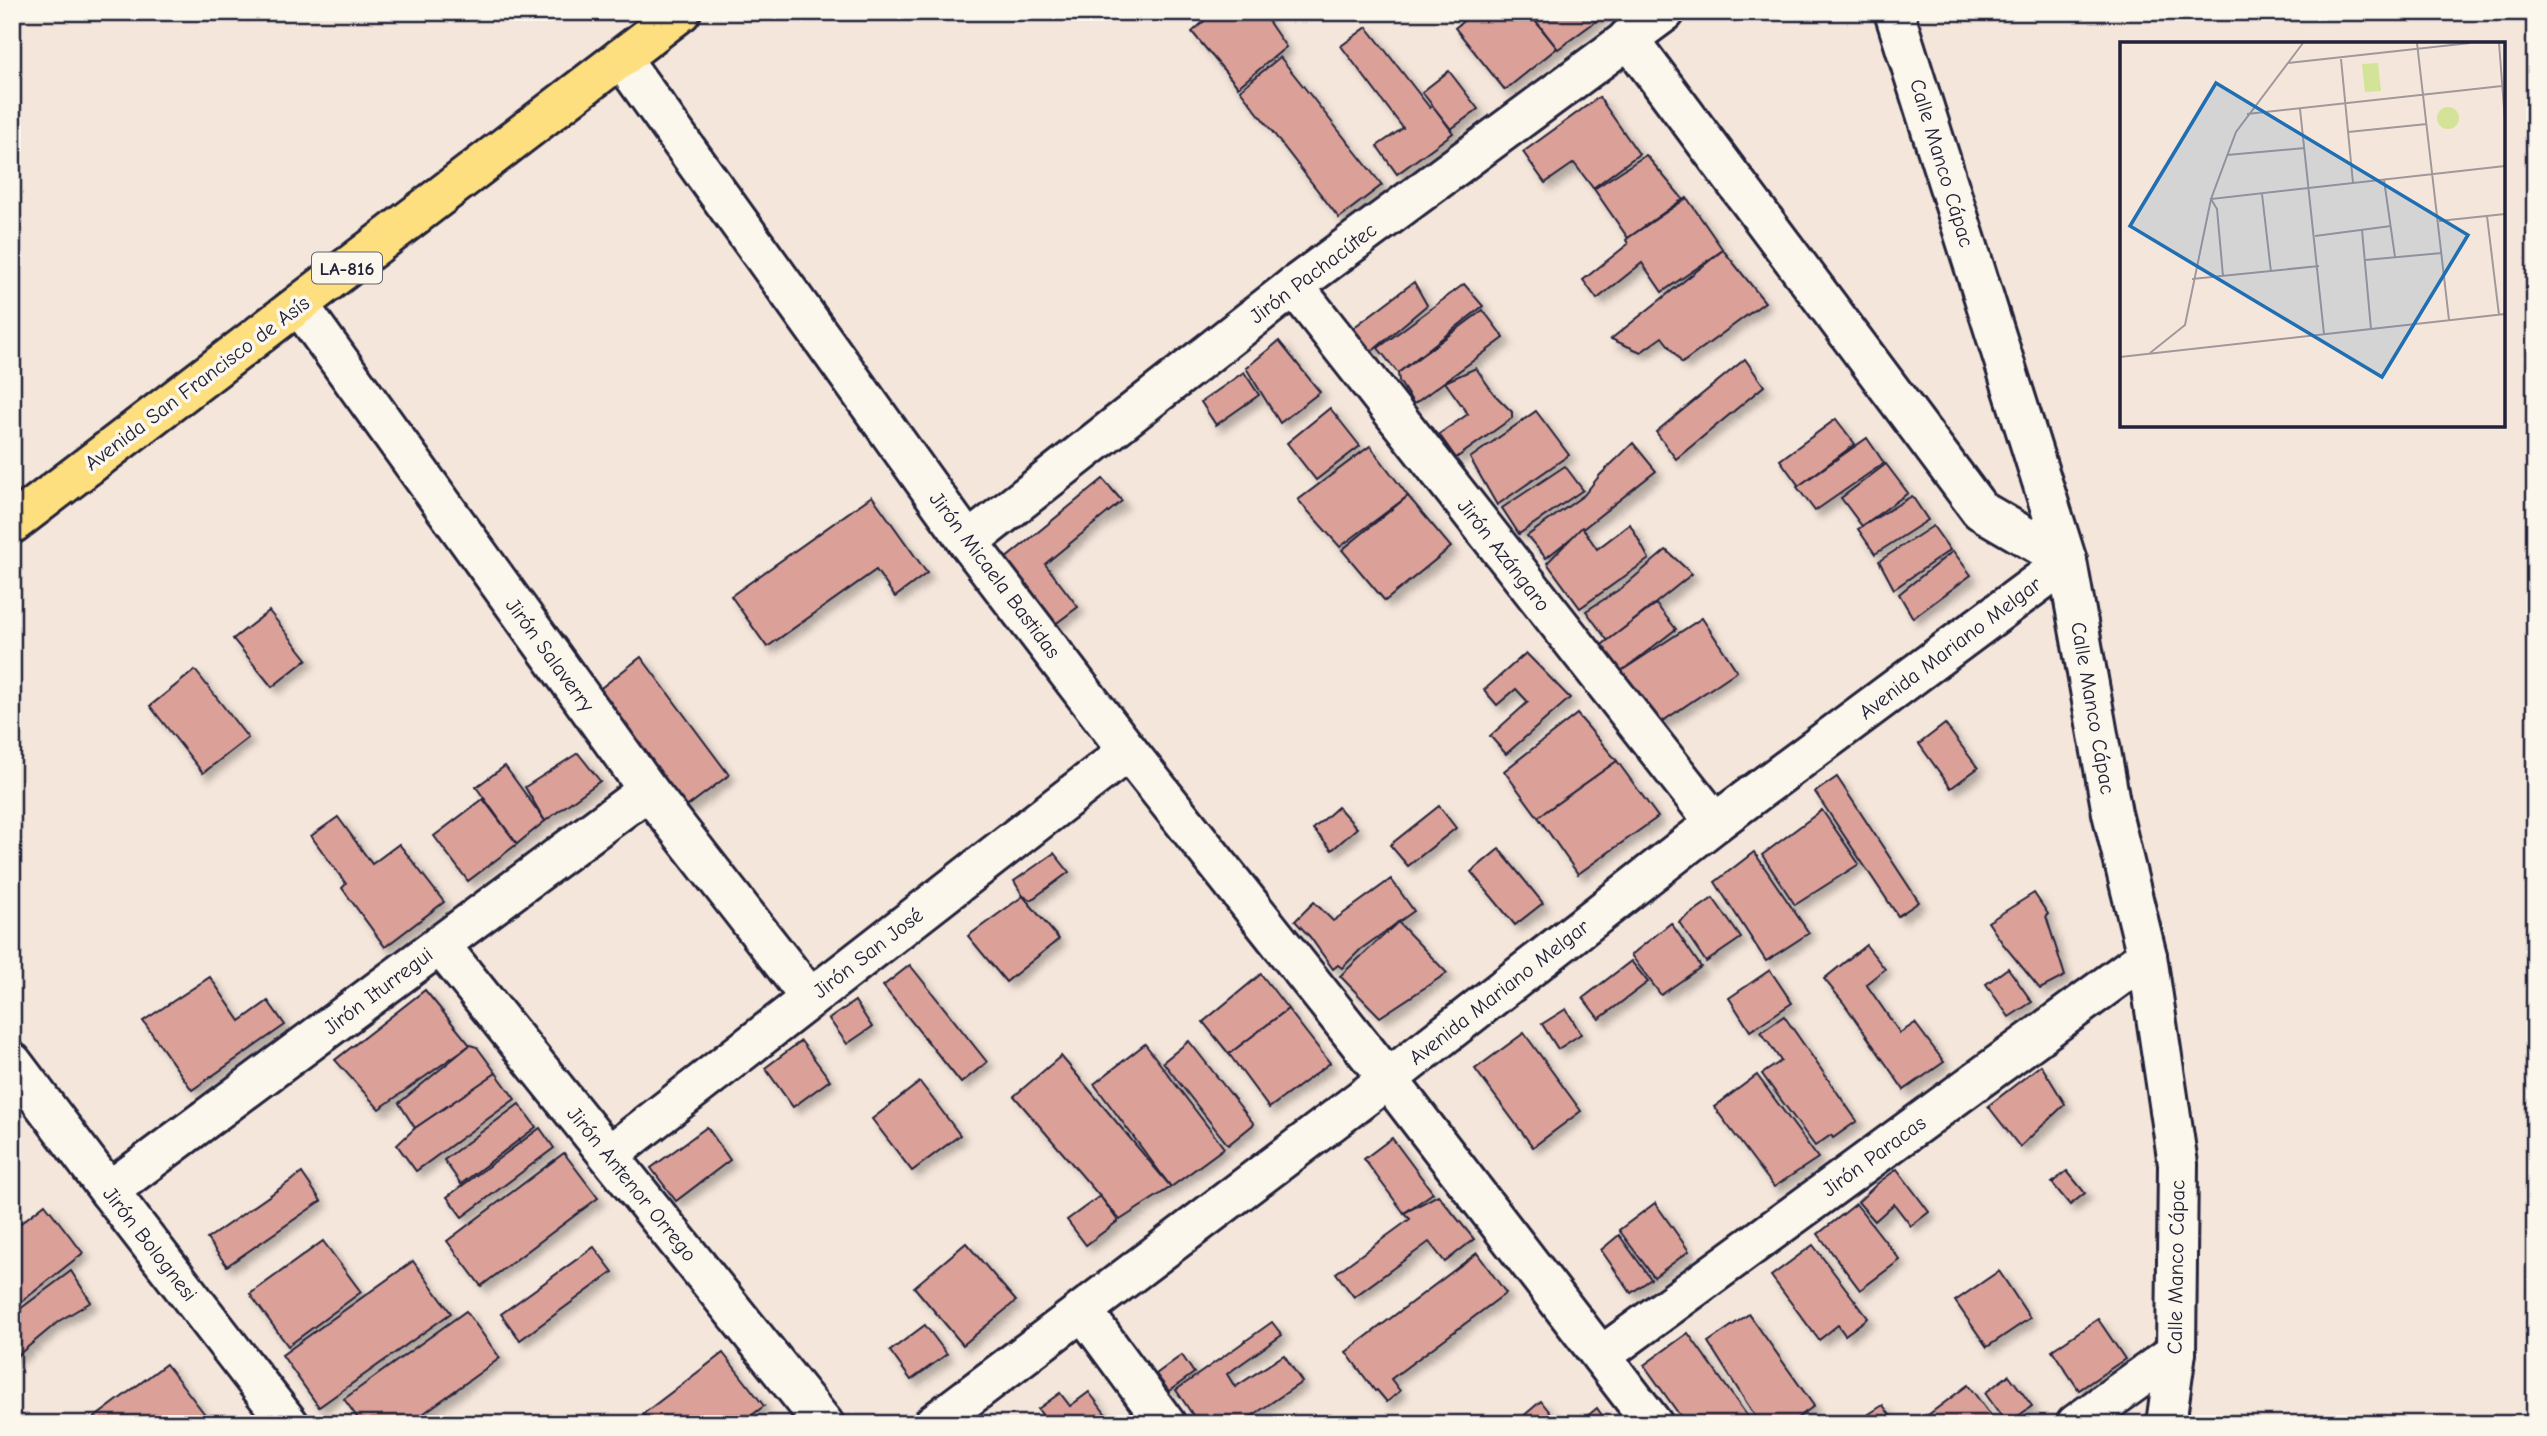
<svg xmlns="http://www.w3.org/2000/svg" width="2547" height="1436" font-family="'Comic Neue',sans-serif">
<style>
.building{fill:#dba199;stroke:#22223b;stroke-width:2;filter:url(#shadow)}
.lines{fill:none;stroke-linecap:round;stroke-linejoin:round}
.street-casing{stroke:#22223b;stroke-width:44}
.highway-casing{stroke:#22223b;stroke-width:44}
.street{stroke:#fbf7ec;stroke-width:38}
.highway{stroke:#fedf80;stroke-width:38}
.labels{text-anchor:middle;stroke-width:7;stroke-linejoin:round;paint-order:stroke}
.shield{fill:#fbf7ec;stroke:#636270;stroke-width:2}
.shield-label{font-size:19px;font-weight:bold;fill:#22223b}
.street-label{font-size:21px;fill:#22223b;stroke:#fbf7ec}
.inset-road{fill:none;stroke:#a1989b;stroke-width:2}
.view{fill:#1f6fb2;fill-opacity:0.15;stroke:#1f6fb2;stroke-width:3.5}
.inset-edge{fill:none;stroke:#22223b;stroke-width:3.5}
</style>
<defs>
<filter id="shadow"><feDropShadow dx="6" dy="6" stdDeviation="3.5" flood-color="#0004"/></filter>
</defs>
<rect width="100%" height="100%" fill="#f5e6db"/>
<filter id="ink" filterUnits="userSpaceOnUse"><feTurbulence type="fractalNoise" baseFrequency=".0143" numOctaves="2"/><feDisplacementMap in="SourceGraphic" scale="14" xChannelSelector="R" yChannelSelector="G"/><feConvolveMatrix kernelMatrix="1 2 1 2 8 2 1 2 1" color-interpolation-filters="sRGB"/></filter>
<g filter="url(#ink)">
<g class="building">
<path d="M1214,12H1262L1286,47L1238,87L1192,32Z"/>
<path d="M1474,12H1528L1557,48L1505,90L1455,28Z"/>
<path d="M1529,12H1607V13L1558,49Z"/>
<path d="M1367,27L1430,108L1433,106L1453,133L1397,174L1377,146L1403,128L1341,46Z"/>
<path d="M1280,57L1382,185L1339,218L1240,90Z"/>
<path d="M1449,71L1478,109L1451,129L1422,92Z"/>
<path d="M1599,97L1639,154L1593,188L1574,163L1545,183L1523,152Z"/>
<path d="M1646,155L1683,199L1628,238L1594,189Z"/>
<path d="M1687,198L1723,250L1662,292L1642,263L1597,299L1583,280L1628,244L1626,240L1628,238Z"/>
<path d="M1723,250L1765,302L1682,363L1662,337L1641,352L1611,339Z"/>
<path d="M1414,282L1427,305L1370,353L1353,328Z"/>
<path d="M1464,284L1483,306L1398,373L1378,348Z"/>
<path d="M1483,310L1504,338L1414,404L1399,381L1398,373Z"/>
<path d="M1279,341L1320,392L1280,423L1246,368Z"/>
<path d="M1745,359L1764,386L1676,459L1656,432Z"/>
<path d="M1476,368L1494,394L1512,412V418L1456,458L1439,434L1468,414L1445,382Z"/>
<path d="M1244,372L1259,395L1216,425L1201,402Z"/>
<path d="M1330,408L1360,446L1316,480L1287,443Z"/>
<path d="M1536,411L1569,455L1497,505L1470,458Z"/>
<path d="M1836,419L1855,444L1799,486L1780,460Z"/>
<path d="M1867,438L1884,463L1815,511L1797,487Z"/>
<path d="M1633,443L1656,471L1546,558L1527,536L1584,495L1600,475Z"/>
<path d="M1370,446L1408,496L1340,547L1298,500Z"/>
<path d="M1886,464L1908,493L1862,526L1841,498Z"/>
<path d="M1565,466L1583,490L1519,534L1502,508Z"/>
<path d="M1103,479L1122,501L1045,564L1078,607L1050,628L999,564Z"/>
<path d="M872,496L927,573L895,597L876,570L767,647L731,596Z"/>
<path d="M1408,496L1451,547L1385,601L1342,550Z"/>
<path d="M1912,496L1928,520L1875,554L1858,529Z"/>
<path d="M1630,524L1649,559L1580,608L1547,563L1582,527L1597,549Z"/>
<path d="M1933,526L1950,550L1894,589L1879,561Z"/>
<path d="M1666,550L1692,574L1608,641L1586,611L1623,587Z"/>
<path d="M1953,551L1971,575L1913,618L1899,594Z"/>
<path d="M1656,604L1676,629L1619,673L1599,647Z"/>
<path d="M269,611L307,659L272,687L233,639Z"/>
<path d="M1702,618L1737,671L1651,729L1615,675Z"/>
<path d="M1526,653L1570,698L1506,754L1490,736L1528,702L1516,689L1497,705L1484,690Z"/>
<path d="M641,657L729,775L685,808L597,691Z"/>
<path d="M195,670L248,738L203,773L150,706Z"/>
<path d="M1577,714L1617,761L1538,817L1504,771Z"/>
<path d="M1945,724L1978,768L1951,788L1919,744Z"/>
<path d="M578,753L600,781L545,821L525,787Z"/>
<path d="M1617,761L1658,817L1578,874L1538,817Z"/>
<path d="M505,766L545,821L517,844L476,787Z"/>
<path d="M1837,777L1919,902L1898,916L1815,792Z"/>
<path d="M483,799L517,844L468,881L434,836Z"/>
<path d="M1439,806L1456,828L1408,866L1390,845Z"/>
<path d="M1338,807L1357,828L1332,850L1313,829Z"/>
<path d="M1822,810L1859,864L1795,905L1762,855Z"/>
<path d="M338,817L372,864L399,844L444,902L385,947L342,888L346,884L311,836Z"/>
<path d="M1499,849L1543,903L1515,925L1471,872Z"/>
<path d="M1754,852L1809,933L1766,961L1715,882Z"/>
<path d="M1054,853L1069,872L1031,900L1023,896L1014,881Z"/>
<path d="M1391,879L1414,911L1361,949L1342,968L1338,965L1333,969L1310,937L1295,921L1314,902L1333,921Z"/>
<path d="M2034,893L2048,914L2046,916L2065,976L2040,989L2003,944L1988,922Z"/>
<path d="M1023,896L1059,939L1006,982L968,936Z"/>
<path d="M1713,898L1741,938L1706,962L1679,922Z"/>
<path d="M1398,922L1447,973L1380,1017L1340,976Z"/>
<path d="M1671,923L1701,967L1661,995L1631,955Z"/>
<path d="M1866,945L1885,969L1866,984L1900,1033L1915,1023L1944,1062L1904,1090L1843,1002L1824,979Z"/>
<path d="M1631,961L1648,982L1599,1019L1583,998Z"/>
<path d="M910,965L987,1062L961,1083L883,986Z"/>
<path d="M2008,968L2032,1002L2009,1017L1986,984Z"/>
<path d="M1770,970L1792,1003L1750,1031L1729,998Z"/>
<path d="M1261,974L1288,1009L1229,1054L1203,1022Z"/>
<path d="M210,977L240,1021L268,1001L285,1025L192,1090L143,1021Z"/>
<path d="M425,990L470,1045L379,1109L335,1060Z"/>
<path d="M855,1001L872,1027L847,1044L829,1019Z"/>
<path d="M1288,1009L1330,1063L1269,1108L1229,1054Z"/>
<path d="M1566,1009L1581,1034L1558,1049L1542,1024Z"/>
<path d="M1784,1016L1857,1121L1833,1138L1831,1135L1815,1146L1762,1074L1781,1061L1761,1032Z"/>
<path d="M1524,1033L1581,1111L1533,1147L1475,1069Z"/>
<path d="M801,1041L830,1080L793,1107L765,1068Z"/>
<path d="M1189,1041L1254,1124L1228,1145L1163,1062Z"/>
<path d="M1145,1044L1224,1148L1171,1187L1094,1084Z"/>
<path d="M470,1045L477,1047L496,1073L415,1128L399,1103Z"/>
<path d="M1061,1056L1171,1187L1120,1220L1014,1096Z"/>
<path d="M2041,1065L2065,1104L2020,1147L1988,1106Z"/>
<path d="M496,1073L515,1099L416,1171L397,1145L415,1128Z"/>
<path d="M1757,1075L1818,1158L1774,1187L1714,1107Z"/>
<path d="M920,1082L960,1135L912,1171L872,1119Z"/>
<path d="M519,1104L536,1127L461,1184L444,1160Z"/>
<path d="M707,1127L730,1160L676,1201L651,1168Z"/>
<path d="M540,1128L554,1148L462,1217L447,1197Z"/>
<path d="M1392,1138L1433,1193L1404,1213L1364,1159Z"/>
<path d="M564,1153L598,1198L481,1286L447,1241Z"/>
<path d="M1897,1169L1929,1212L1911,1226L1894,1204L1875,1221L1858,1202L1878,1183Z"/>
<path d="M2067,1171L2085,1193L2070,1205L2052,1183Z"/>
<path d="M302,1173L321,1201L227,1266L207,1239Z"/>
<path d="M1438,1195L1474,1239L1445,1262L1429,1242L1354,1297L1336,1273L1410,1219L1404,1213Z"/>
<path d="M1100,1196L1118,1221L1086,1245L1067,1220Z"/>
<path d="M1655,1203L1689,1251L1654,1277L1619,1230Z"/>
<path d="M45,1204L83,1253L21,1302L12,1291V1230Z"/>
<path d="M1856,1204L1900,1260L1860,1290L1818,1234Z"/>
<path d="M1619,1235L1651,1279L1631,1293L1601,1250Z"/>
<path d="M323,1241L361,1292L288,1346L250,1294Z"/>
<path d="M966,1243L1016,1301L963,1345L914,1287Z"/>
<path d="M1813,1245L1868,1318L1845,1335L1838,1325L1819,1340L1771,1276Z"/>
<path d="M594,1247L613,1272L520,1340L501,1314Z"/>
<path d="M1477,1253L1506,1293L1391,1379L1400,1391L1387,1402L1377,1390L1375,1391L1346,1352Z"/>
<path d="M413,1261L451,1313L319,1407L282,1355Z"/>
<path d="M71,1271L91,1302L59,1321L12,1360V1315Z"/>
<path d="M1999,1271L2030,1318L1987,1347L1955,1301Z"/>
<path d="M466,1311L500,1358L409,1424H362L344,1399Z"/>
<path d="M1749,1314L1814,1406L1789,1424H1760L1708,1342Z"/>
<path d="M2098,1319L2125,1359L2079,1390L2052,1350Z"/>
<path d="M1272,1322L1282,1335L1227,1374L1235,1387L1284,1355L1302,1382L1240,1424H1199L1176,1390Z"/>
<path d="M925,1325L947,1354L911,1380L890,1351Z"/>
<path d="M1688,1333L1753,1424H1686L1644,1365Z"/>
<path d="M723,1353L764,1406L740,1424H651L643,1414Z"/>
<path d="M1182,1355L1194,1373L1169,1391L1156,1374Z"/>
<path d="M166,1364L207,1417L198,1424H86Z"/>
<path d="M2009,1375L2032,1406L2007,1424L1985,1393Z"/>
<path d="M1968,1385L1997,1424H1916Z"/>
<path d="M1089,1392L1113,1424H1049L1038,1409L1060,1393L1070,1406Z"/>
<path d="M1541,1401L1559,1424H1514Z"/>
<path d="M1883,1405L1896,1424H1864L1861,1419Z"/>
<path d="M1597,1408L1608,1424H1576L1591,1413Z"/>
</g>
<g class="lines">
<g class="street-casing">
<g id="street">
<path d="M1894,12L2067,561L2112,813L2147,956L2178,1164L2176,1352L2166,1424"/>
<path d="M621,58L968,542L1128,751L1388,1079L1653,1424"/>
<path d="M1294,286L1715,823"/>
<path d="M299,305L648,790L810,998"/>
<path d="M968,542L1294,286L1665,12"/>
<path d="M440,945L824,1424"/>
<path d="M12,1062L109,1191L289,1424"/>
<path d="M609,1155L1128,751"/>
<path d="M109,1191L648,790"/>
<path d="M1083,1311L1166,1424"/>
<path d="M1601,1356L2147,956"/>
<path d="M933,1424L1388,1079L1715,823L2067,561L1980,510L1628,38"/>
<path d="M2076,1424L2176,1352"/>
</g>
</g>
<g class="highway-casing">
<path id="highway" d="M12,524L681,12"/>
</g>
<use href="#street" class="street"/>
<use href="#highway" class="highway"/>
</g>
</g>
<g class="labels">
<rect class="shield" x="312" y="252.5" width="70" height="31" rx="5"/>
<g class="shield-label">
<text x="347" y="275">LA-816</text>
</g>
<g class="street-label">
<text transform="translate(1942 163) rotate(73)" y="7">Calle Manco Cápac</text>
<text transform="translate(1313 273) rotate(-37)" y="7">Jirón Pachacútec</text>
<text transform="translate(197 383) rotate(-37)" y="7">Avenida San Francisco de Asís</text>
<text transform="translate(1504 555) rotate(52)" y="7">Jirón Azángaro</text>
<text transform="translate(995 575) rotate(53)" y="7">Jirón Micaela Bastidas</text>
<text transform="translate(1950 648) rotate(-37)" y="7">Avenida Mariano Melgar</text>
<text transform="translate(550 655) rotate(54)" y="7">Jirón Salaverry</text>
<text transform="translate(2093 708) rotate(80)" y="7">Calle Manco Cápac</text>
<text transform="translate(868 953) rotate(-38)" y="7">Jirón San José</text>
<text transform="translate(378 991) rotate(-37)" y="7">Jirón Iturregui</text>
<text transform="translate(1499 992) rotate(-38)" y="7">Avenida Mariano Melgar</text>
<text transform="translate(1874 1156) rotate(-36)" y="7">Jirón Paracas</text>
<text transform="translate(632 1184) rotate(51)" y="7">Jirón Antenor Orrego</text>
<text transform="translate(150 1244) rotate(52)" y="7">Jirón Bolognesi</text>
<text transform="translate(2176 1267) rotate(-89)" y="7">Calle Manco Cápac</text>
</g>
</g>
<g transform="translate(2120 42)">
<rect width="385" height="385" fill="#f5e6db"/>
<path d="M258,21L261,49L245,50L242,22ZM317 76a11 11 0 1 1 22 0a11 11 0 1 1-22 0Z" fill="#d3e397"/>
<path class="inset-road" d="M297,1L329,278M379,1L385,79M221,17L233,141M168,21L350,1M180,67L204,292M127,72L382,44M228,90L307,82M107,113L185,106M264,138L275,215M142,152L151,230M367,174L379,273M319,179L385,172M242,188L251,287M195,194L271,184M245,218L322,211M103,234L97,167L91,157L385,124M72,237L199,224M30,311L65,283L91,157L116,90L183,1M0,315L385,272"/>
<path class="view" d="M96,41L348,193L262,335L10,184Z"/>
<rect width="385" height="385" class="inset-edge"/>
</g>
<rect width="2547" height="1436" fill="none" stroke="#fbf7ec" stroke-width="42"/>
<rect x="21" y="21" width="2505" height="1394" fill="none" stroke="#22223b" stroke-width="2.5" filter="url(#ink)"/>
</svg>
